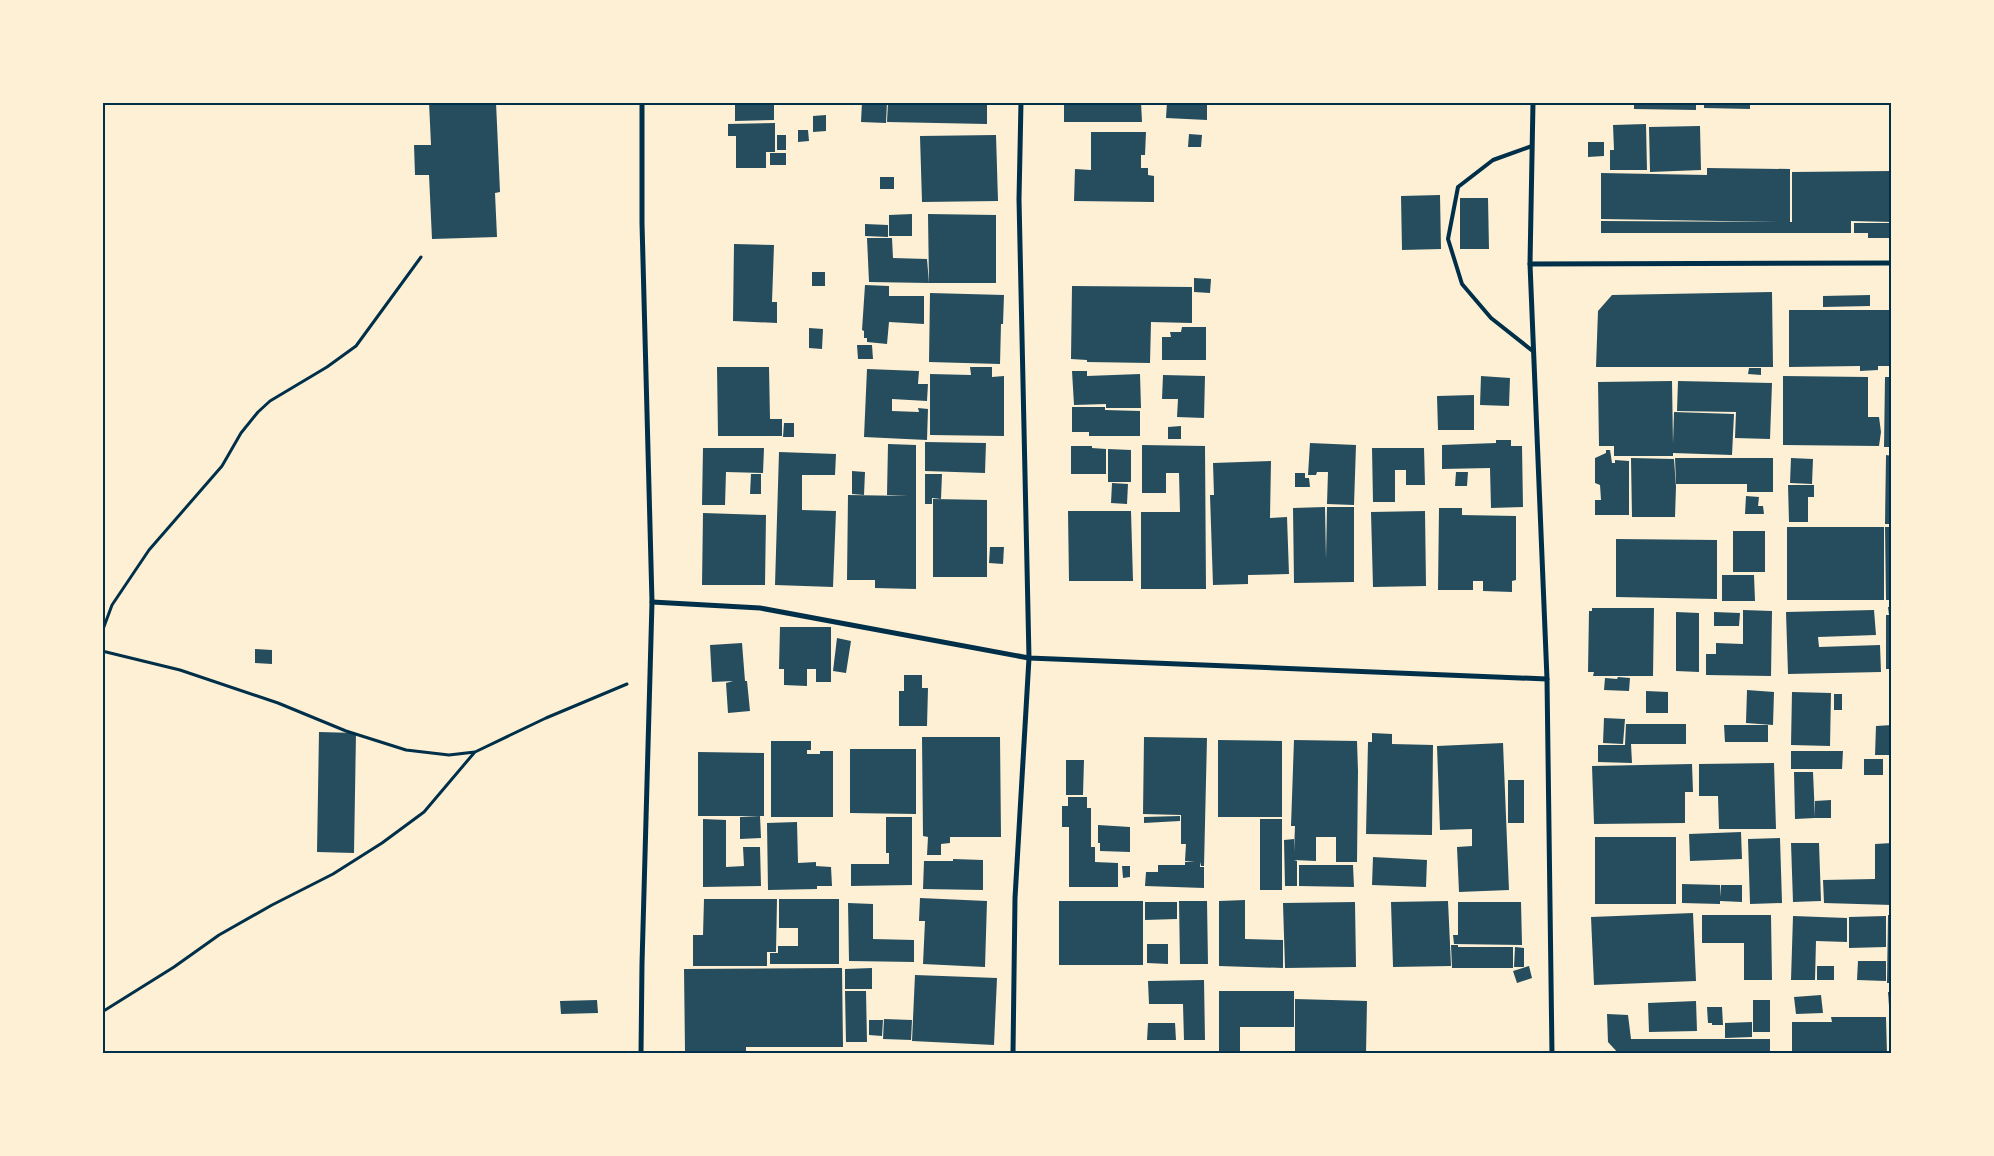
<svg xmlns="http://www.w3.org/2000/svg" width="1994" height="1156" font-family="'Golos Text',sans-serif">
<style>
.building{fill:#264d5e}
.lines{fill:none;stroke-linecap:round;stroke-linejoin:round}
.path{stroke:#003049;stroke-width:3}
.service{stroke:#003049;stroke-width:4}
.minor{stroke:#003049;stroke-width:5}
.neatline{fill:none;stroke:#003049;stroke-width:2}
</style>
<rect width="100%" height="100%" fill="#fdf0d5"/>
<g class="building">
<path d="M429,102H496L500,192L495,193L497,237L432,239L429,175H415L414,145H431Z"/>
<path d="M735,102H774V120L735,121Z"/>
<path d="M862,102H887L886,123L861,122Z"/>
<path d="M888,102H987V124L887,122Z"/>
<path d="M1064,102H1141L1142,122H1064Z"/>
<path d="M1167,102H1207V120L1166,118Z"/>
<path d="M1634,102H1696V110L1634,109Z"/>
<path d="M1704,102H1750V109L1704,108Z"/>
<path d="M826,115V131L813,132V116Z"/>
<path d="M775,123V152H766V168H736V136H728V124Z"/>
<path d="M1646,124L1647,170H1610V150H1614L1613,125Z"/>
<path d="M1700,126L1701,170L1650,172L1649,127Z"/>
<path d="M798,130H808L809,141L798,142Z"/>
<path d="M1091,132H1146L1145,155H1141V168H1148V175L1154,176V202L1074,201L1075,169L1091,170Z"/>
<path d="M1189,134L1202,135L1201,147H1188Z"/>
<rect x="777" y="135" width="9" height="15"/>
<path d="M996,135L998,201L922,202L920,136Z"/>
<path d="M1588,142H1604V156L1588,157Z"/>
<rect x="770" y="153" width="16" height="12"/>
<path d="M1707,168L1790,169V222H1792V172L1892,171V222L1851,221V233H1601V221L1782,222L1601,219V173L1707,175Z"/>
<rect x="880" y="177" width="14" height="12"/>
<path d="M1440,195L1441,249L1402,250L1401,196Z"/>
<path d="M1460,198H1488L1489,249H1460Z"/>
<path d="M912,214V236H889V215Z"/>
<path d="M928,214L996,215V283H929Z"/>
<path d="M1854,223H1892V238H1868V233H1854Z"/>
<path d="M865,224L888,225V237L865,236Z"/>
<path d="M867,238H892L893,258L927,259L929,283L869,282Z"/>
<path d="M734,244L774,245L772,302H777V323L733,321Z"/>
<rect x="812" y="272" width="13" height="14"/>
<path d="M1194,278L1211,279L1210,293L1194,292Z"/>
<path d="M865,285L889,286V296H924V324L889,322L887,344L867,342V338H864V331L862,330Z"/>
<path d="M1072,286L1192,287V323L1151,322L1150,363L1087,362V360L1071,359Z"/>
<path d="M1772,292L1773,367H1596L1598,311L1612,295Z"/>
<path d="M930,293L1004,295L1003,324H1001L1000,364L929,362Z"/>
<path d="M1870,295V306L1823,307V296Z"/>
<path d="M1789,310H1892V366H1878V370L1860,371V366L1789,367Z"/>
<path d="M1182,327H1206V360H1162V337H1171L1170,332H1181Z"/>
<path d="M809,328L823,329L822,349L809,348Z"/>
<path d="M857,345H872L873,359H858Z"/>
<path d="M717,367H769L770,419H782V436H718Z"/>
<path d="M970,367H992V377L1004,376V436L930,435V374L971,375Z"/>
<path d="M1749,368H1761V375L1748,374Z"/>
<path d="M867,369L919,371L918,384H928L927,401L892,399V411L919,412L918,408L928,409L927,440L864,437Z"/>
<path d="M1072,371H1087V376L1140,374L1141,408H1106V404L1074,405Z"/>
<path d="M1163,375L1205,376L1204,418L1177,417L1178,399H1162Z"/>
<path d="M1481,376L1510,378L1509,406L1480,405Z"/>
<path d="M1783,376L1868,377V417H1879L1881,432L1879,446L1783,445Z"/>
<path d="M1885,377H1892V447H1884Z"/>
<path d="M1672,381L1673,444L1674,412L1734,414L1732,455L1673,453V456H1614V446H1599L1598,382Z"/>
<path d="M1678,381L1772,383L1770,439L1735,438L1736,412L1677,411Z"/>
<path d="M1474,395V430H1438L1437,396Z"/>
<path d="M1072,407H1105V410L1140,411V436H1089V432H1072Z"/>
<path d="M784,423H794V437H783Z"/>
<path d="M1181,426V439H1168V427Z"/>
<path d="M1496,440H1511V446H1522L1523,507L1491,508L1490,468L1442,469V445L1496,443Z"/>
<path d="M925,442L986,443L985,473L925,471Z"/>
<path d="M1310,443L1356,445L1354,505L1327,504L1328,472H1317L1316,475H1308Z"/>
<path d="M888,444L916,445V589L875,588V580H847L848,495L908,496L887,495Z"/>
<path d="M1142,445L1205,446L1206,589H1141V512H1180L1179,473H1166V493H1142Z"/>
<path d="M1071,446H1092V448L1106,449V474H1071Z"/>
<path d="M703,448H764L763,473L726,472L725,505H702Z"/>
<path d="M1372,448H1424L1425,485H1406V470H1395V502H1373Z"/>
<path d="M1108,449L1131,450V482H1108Z"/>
<path d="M1606,450H1610L1612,463H1615V460L1629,461V515H1595V500H1601L1600,485L1595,483V458L1606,453Z"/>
<path d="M779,452L836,454L835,475H802V510L836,511L833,587L775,585Z"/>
<path d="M1886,455L1892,456V524H1885Z"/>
<path d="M1631,458L1674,459L1676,487L1675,517H1632Z"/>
<path d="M1675,458H1773V492H1747V484H1676Z"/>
<path d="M1791,458L1813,459L1812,484L1790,483Z"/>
<path d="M1271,461L1270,518L1287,517L1289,574L1248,575V584L1213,585L1210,495H1214L1213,463Z"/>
<path d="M852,471L865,472L864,495L852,494Z"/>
<path d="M1456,472H1468L1467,486H1455Z"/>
<path d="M1295,473H1305V478H1309L1310,487H1295Z"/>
<path d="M751,474H761V494H750Z"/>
<path d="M925,474H942L941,499L932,498V504H925Z"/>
<path d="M1112,483L1128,484L1127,504L1111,503Z"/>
<path d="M1788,485H1814V497H1808V522H1789Z"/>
<path d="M1746,496L1759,497L1758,506H1763L1764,514H1745Z"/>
<path d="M933,499L987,500V577H933Z"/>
<path d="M1325,507L1326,559L1327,507H1354V582L1294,583L1293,508Z"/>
<path d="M1439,508H1462V515L1516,516V580L1512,581V592L1483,591V581H1473V590H1438Z"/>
<path d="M1068,511H1131L1133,581H1069Z"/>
<path d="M1425,511L1426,586L1373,587L1371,512Z"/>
<path d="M703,513L766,515L765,585H702Z"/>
<rect x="1787" y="527" width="97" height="73"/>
<path d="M1885,527H1892V600H1886Z"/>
<rect x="1733" y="531" width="32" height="41"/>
<path d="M1616,539L1717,540V599L1616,597Z"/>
<path d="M990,547H1004L1003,564L989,563Z"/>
<path d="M1722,575H1754L1755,601H1722Z"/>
<path d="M1888,607H1892V669H1886V615H1889Z"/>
<path d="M1592,608H1654L1653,676H1593L1594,672H1588L1589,611H1592Z"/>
<path d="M1743,610L1772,611L1771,676L1706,675V654H1716V643L1743,644Z"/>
<path d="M1874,610L1876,635L1818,637L1819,647L1880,645L1881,672L1788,674L1786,612Z"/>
<path d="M1676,612L1699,613V672L1676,671Z"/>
<path d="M1714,612L1740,613L1739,626H1714Z"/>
<path d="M780,627H831V682H816V669H807V686L784,685V669H779Z"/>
<path d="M837,638L851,641L846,673L833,671Z"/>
<path d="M742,643L745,681H747L750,711L728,713L726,683L733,681L712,682L710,645Z"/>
<path d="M255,649L272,650V664L255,663Z"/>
<path d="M904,675H922V688H928L927,726H899V691H904Z"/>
<path d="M1618,677L1630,678L1629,691L1604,690L1605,678L1617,679Z"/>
<path d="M1747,690L1774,692L1773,725L1746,723Z"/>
<path d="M1646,691L1668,692V713H1646Z"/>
<path d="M1792,692L1831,693L1830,746L1791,745Z"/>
<rect x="1834" y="694" width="8" height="16"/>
<path d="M1604,718L1625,719L1623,744L1603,743Z"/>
<path d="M1626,724H1686V744H1631L1632,763L1598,762V745H1625Z"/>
<path d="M1724,725H1768V742H1725Z"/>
<path d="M1892,725V755H1875L1876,726Z"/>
<path d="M319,732L356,733L354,853L317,852Z"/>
<path d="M1372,733L1392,734V744L1433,745L1432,835L1366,834L1368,742H1372Z"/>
<path d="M922,737H1000L1001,837H950V843L941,844V855H927L928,837L923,836Z"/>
<path d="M1144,737L1207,738L1204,866H1201L1200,862V867H1204V888L1145,886L1146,872H1158V865H1185V862H1195L1185,861L1186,844H1181V815L1143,814Z"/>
<path d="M1218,740L1282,741V817H1218Z"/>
<path d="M1294,740L1357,741L1358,771L1357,862H1336V837H1316V861L1294,860L1297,861V886H1285L1284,840L1294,839V852L1295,826H1291Z"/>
<path d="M771,741H811V750H807V754H820V751H833V817H771Z"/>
<path d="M1503,743L1509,890L1459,892L1457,847L1472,846V829L1440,830L1437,746Z"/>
<path d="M850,749H916V814L850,813Z"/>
<path d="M1791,751H1843L1842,769H1791Z"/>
<path d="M698,752L764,753V816H698Z"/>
<rect x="1864" y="759" width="19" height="16"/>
<path d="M1066,760H1084L1083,795H1066Z"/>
<path d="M1774,763L1776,829H1719L1718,796H1699V764Z"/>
<path d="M1692,764L1693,792H1685V823L1594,824L1592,766Z"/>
<path d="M1794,772H1813L1815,818L1795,819Z"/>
<rect x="1508" y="780" width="16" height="43"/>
<path d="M1068,797H1087V808H1091V847H1095V862L1118,863V887H1069V827H1062V806H1068Z"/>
<path d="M1831,800V818H1815V801Z"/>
<path d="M760,816L761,838L740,839V817Z"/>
<path d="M1180,816V821L1144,823V817Z"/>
<path d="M886,817H912V885L851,886V864H889V853H886Z"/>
<path d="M703,819L726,820V867L744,866L743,847H760L761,886L703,887Z"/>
<rect x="1260" y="819" width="22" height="71"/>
<path d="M797,822L798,863L816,862V866L831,867L832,886H817V889L768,890L767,823Z"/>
<path d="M1098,825L1130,827V852L1100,851V843H1098Z"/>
<path d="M1741,832L1742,859L1690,861L1689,834Z"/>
<rect x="1595" y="837" width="81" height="67"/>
<path d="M1780,838L1782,903L1750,904L1748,839Z"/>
<path d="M1791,843H1819L1821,901L1793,902Z"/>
<path d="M1892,843V905L1824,903L1823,880L1875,879V844Z"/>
<path d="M1373,857L1427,860L1426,887L1372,885Z"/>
<path d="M953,859L983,860V890L923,889L924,861H953Z"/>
<path d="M1299,865H1353L1354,887L1299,886Z"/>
<path d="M1122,866H1130V877L1123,878Z"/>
<path d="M1682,884L1720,885L1721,897V885H1742V902L1720,901V904L1682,903Z"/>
<path d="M920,898L987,901L985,967L923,964L925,921H919Z"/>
<path d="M704,899H777L776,952H767V966H693V935H703Z"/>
<path d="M779,899H839V964H770V953H778V946H798V928H779Z"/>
<path d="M1245,900V939L1283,940V968L1219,966V901Z"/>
<rect x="1059" y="901" width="84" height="64"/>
<path d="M1179,901H1207L1208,964H1180Z"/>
<path d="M1448,901L1451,966L1393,967L1391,902Z"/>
<path d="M1145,902H1177V919L1145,920Z"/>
<path d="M1355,902L1356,967L1285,968L1283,903Z"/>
<path d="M1458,902H1521L1522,945L1454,944L1453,935H1458Z"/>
<path d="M848,903L873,904V939L914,940V962L849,961Z"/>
<path d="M1693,913L1696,981L1594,985L1591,917Z"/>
<path d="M1702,915H1771L1772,980H1744V943H1702Z"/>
<path d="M1888,915H1892V983H1887Z"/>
<path d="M1793,916L1847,918V942L1816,941L1815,980H1791Z"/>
<path d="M1886,916V947L1849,948V917Z"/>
<path d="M1147,944H1168V964L1147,963Z"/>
<path d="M1451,945H1458V947H1513V968H1452Z"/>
<path d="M1515,947L1524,948V967H1514Z"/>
<path d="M1858,961H1886V981L1857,980Z"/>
<path d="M1529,966L1532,978L1517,983L1513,971Z"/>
<rect x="1817" y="966" width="17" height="14"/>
<path d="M842,968L843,1047H746V1052L685,1051L684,969Z"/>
<path d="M872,968V989H845V969Z"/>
<path d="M915,975L997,978L994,1045L912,1041Z"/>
<path d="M1204,980L1205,1040H1184L1183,1004H1149L1148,981Z"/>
<path d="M845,991H866L867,1042H846Z"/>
<path d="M1219,991H1294V1027H1240V1054H1219Z"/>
<path d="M1888,992H1892V1020H1890Z"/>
<path d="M1821,995L1823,1013L1796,1014L1794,997Z"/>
<path d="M1295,999L1367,1001L1366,1054H1295Z"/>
<path d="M597,1000L598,1013L561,1014L560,1001Z"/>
<rect x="1753" y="1000" width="17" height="32"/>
<path d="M1696,1001L1697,1031L1649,1032L1648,1003Z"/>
<path d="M1707,1007H1722L1723,1025H1712V1023H1708Z"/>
<path d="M1607,1014L1628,1015L1631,1039H1770V1054H1619L1608,1042Z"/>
<path d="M1831,1017H1886L1887,1054H1792V1022H1832Z"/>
<path d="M884,1019L912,1020L911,1040L883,1039Z"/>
<path d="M869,1020H883L882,1036L869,1035Z"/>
<path d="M1752,1022V1037L1725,1038V1023Z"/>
<path d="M1148,1023H1175L1176,1040H1147Z"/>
</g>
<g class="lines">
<g class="path">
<path d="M102,632L112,605L149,550L222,466L241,433L258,412L270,401L327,367L356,346L421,257"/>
<path d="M102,651L180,670L278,703L346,731L406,750L449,755L475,752L546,718L627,684"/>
<path d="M102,1012L174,967L219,935L272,905L333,874L382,843L424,812L474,753"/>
</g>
<path class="service" d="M1532,146L1493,160L1458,187L1448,239L1462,284L1491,318L1534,352"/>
<g class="minor">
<path d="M1533,102L1530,264L1547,679L1552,1054"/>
<path d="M1530,264L1892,263"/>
<path d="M652,602L760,608L1029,658L1547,679"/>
<path d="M641,1054L642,964L652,602L642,223V102"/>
<path d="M1013,1054L1015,898L1029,658L1019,199L1021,102"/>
</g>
</g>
<rect width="1994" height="1156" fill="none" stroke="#fdf0d5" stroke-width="208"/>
<rect x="104" y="104" width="1786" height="948" class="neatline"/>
</svg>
